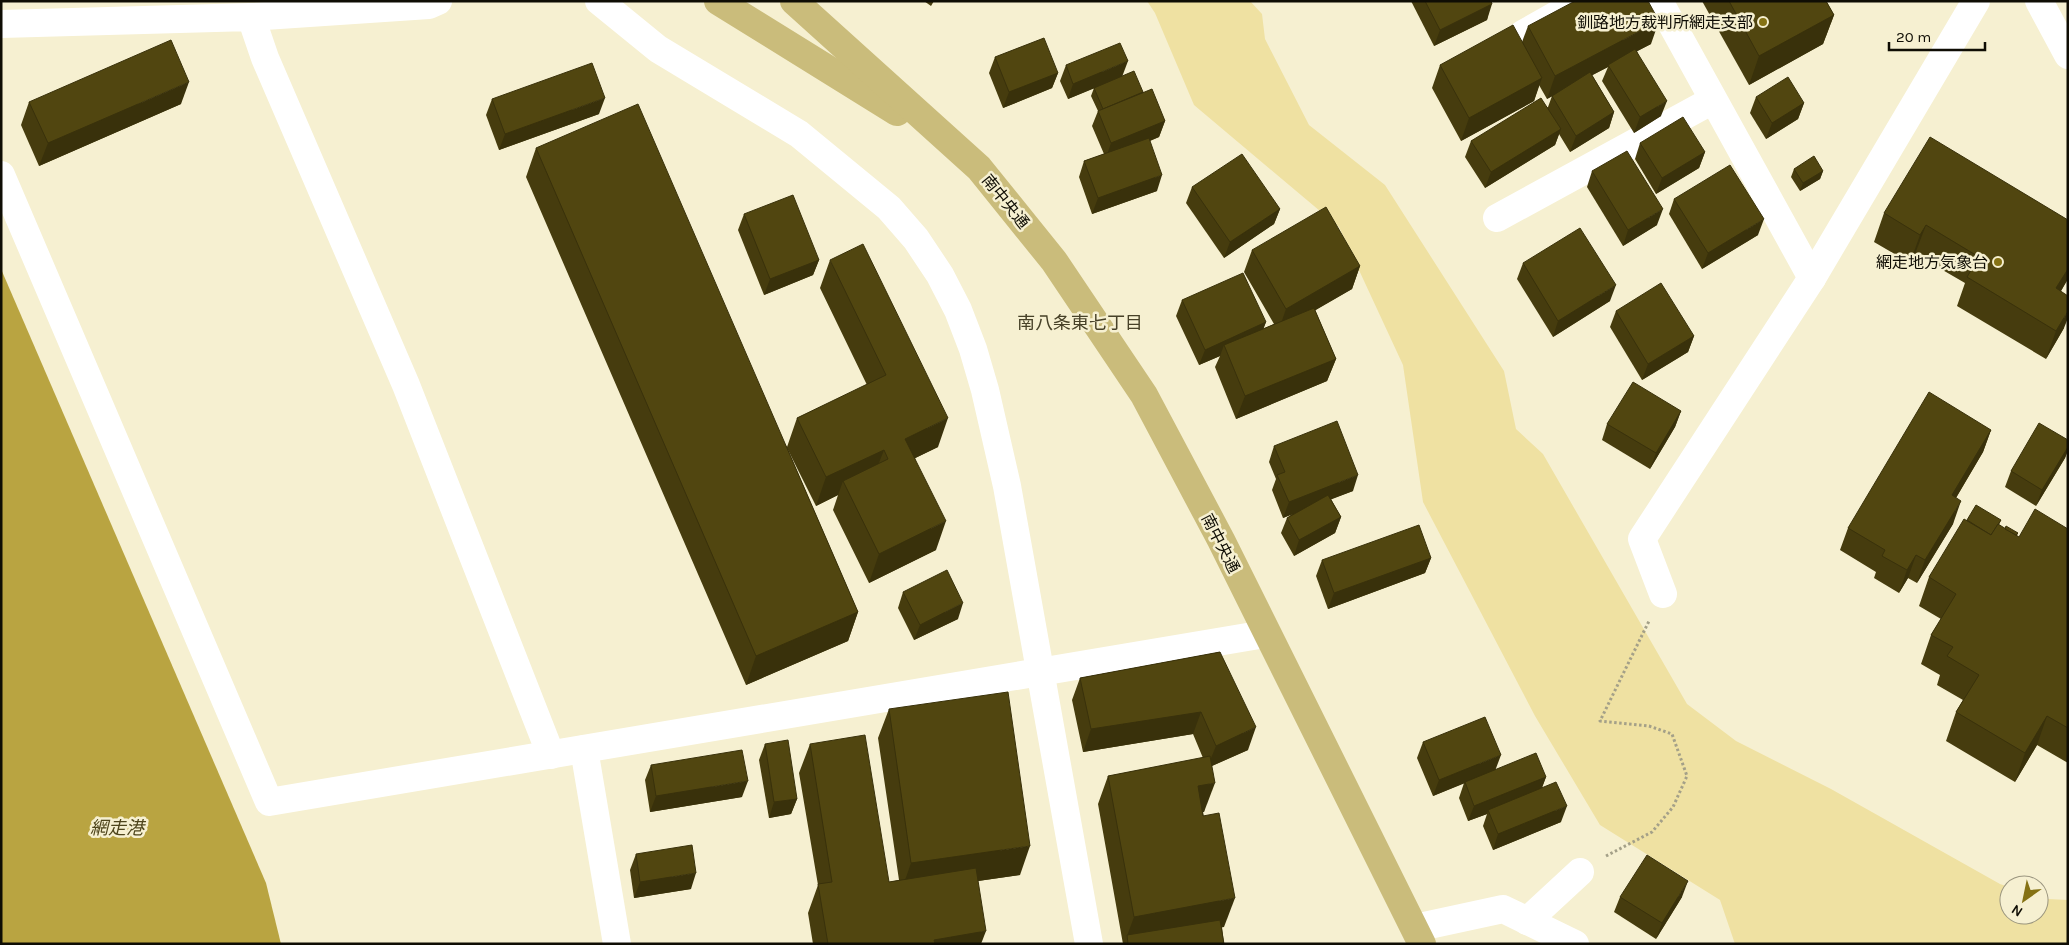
<svg xmlns="http://www.w3.org/2000/svg" width="2069" height="945" font-family="Karla,'Noto Sans JP',sans-serif">
<style>
.green{fill:#efe1a2}
.water{fill:#b9a441}
.lines{fill:none;stroke-linecap:round;stroke-linejoin:round}
.path{stroke:#a4a088;stroke-width:3;stroke-dasharray:2.5 2.5;stroke-linecap:butt}
.minor{stroke:#fff;stroke-width:28}
.tertiary{stroke:#fff;stroke-width:28}
.trunk{stroke:#cabc7b;stroke-width:28}
.wall{fill:#463c0e}
.shaded-wall{fill:#39310b}
.building{fill:#514610;stroke:#39310b}
.poi-dot{fill:#857214;stroke:#f6f0d1;stroke-width:2}
.labels{text-anchor:middle;stroke-width:5;stroke-linejoin:round;paint-order:stroke}
.poi-label{font-size:16px;fill:#0f0d04;stroke:#f6f0d1;text-anchor:end}
.street-label{font-size:16px;fill:#0f0d04;stroke:#f6f0d1}
.neighbourhood-label{font-size:18px;fill:#474128;stroke:#f6f0d1}
.water-label{font-size:18px;font-style:italic;fill:#4e451c;stroke:#f6f0d1}
</style>
<rect width="100%" height="100%" fill="#f6f0d1"/>
<path class="green" d="M1147,1H1250L1262,14L1265,39L1309,125L1385,185L1504,371L1516,429L1543,454L1687,704L1736,741L1831,789L2000,884L2009,887V915H2039V896L2048,899L2068,900V944H1735L1720,900L1600,825L1535,716L1423,502L1403,365L1339,227L1194,105L1155,13Z"/>
<path class="water" d="M1,269L266,883L281,944H1Z"/>
<g class="lines">
<path class="path" d="M1606,856L1652,832L1673,807L1687,776L1672,734L1649,726L1600,721L1649,621"/>
<g class="minor">
<path d="M1659,1L1812,278"/>
<path d="M251,17L429,5L438,1"/>
<path d="M1,24L251,17L265,58L406,385L551,755"/>
<path d="M1523,34L1581,1"/>
<path d="M1,175L269,802L1265,634"/>
<path d="M1497,218L1713,100"/>
<path d="M1663,594L1642,539L1812,278L1976,1"/>
<path d="M584,749L617,944"/>
<path d="M1527,921L1580,872"/>
</g>
<g class="tertiary">
<path d="M599,1L658,49L799,134L889,208L916,239L940,275L958,310L973,349L985,390L1007,486L1089,944"/>
<path d="M2039,1L2068,55"/>
<path d="M1415,928L1503,909L1575,944"/>
</g>
<g class="trunk">
<path d="M718,1L897,112"/>
<path d="M794,1L979,168L1054,261L1144,395L1221,540L1422,944"/>
</g>
</g>
<g class="wall">
<path d="M924,1H934L931,6Z"/>
<path d="M1411,1H1491L1487,20L1434,46Z"/>
<path d="M1702,1H1826L1834,15L1823,44L1749,85Z"/>
<path d="M1528,26L1651,44L1637,51L1661,116L1634,133L1602,81L1608,67L1592,75L1614,112L1609,128L1570,152L1559,134L1555,145L1485,188L1465,157L1471,141L1548,107L1552,96L1547,99L1539,85L1534,101L1461,141L1432,88L1440,65L1522,42Z"/>
<path d="M995,57L1058,73L1052,88L1003,108L989,73Z"/>
<path d="M1066,65L1123,76L1143,92L1165,121L1159,137L1150,141L1157,191L1092,214L1079,177L1084,161L1104,154L1092,126L1098,111L1091,96L1094,88L1068,99L1060,81Z"/>
<path d="M1756,97L1804,103L1798,119L1766,139L1750,113Z"/>
<path d="M492,99L599,114L499,150L486,115Z"/>
<path d="M29,102L181,104L39,166L21,125Z"/>
<path d="M1640,143L1705,152L1699,168L1656,194L1635,159Z"/>
<path d="M536,148L787,447L797,418L867,385L820,288L830,260L938,447L915,458L936,550L869,583L833,510L838,495L816,506L787,448L858,612L848,641L746,685L526,177Z"/>
<path d="M1794,169L1823,171L1820,179L1800,191L1791,177Z"/>
<path d="M1592,171L1657,225L1623,246L1587,187Z"/>
<path d="M1192,187L1280,209L1274,224L1224,258L1186,203Z"/>
<path d="M1674,199L1758,235L1702,269L1669,214Z"/>
<path d="M1884,213L2068,220V279L2061,291L2064,328L2046,359L1957,306L1965,283L1915,254L1910,263L1874,242Z"/>
<path d="M744,214L819,260L813,275L764,295L738,230Z"/>
<path d="M1252,250L1360,266L1352,289L1315,310L1336,359L1327,381L1236,419L1215,367L1220,356L1199,365L1176,316L1182,300L1266,322L1263,329L1274,324L1244,272Z"/>
<path d="M1523,263L1610,301L1553,337L1517,279Z"/>
<path d="M1616,311L1694,336L1688,352L1642,380L1610,327Z"/>
<path d="M1681,411L1675,427L1650,469L1602,440L1607,424Z"/>
<path d="M1991,430L1983,452L1956,498L1953,524L1917,583L1908,578L1899,593L1874,578L1876,572L1840,550L1848,528Z"/>
<path d="M2068,440V450L2065,458L2036,506L2005,487L2011,471Z"/>
<path d="M1274,446L1353,491L1331,499L1341,517L1335,533L1294,556L1281,533L1287,518L1292,514L1283,518L1272,490L1276,479L1269,462Z"/>
<path d="M1967,520H2001L1999,525L2005,529L2018,533L2017,536L2019,537L2068,529V763L2037,745L2015,782L1946,741L1956,712L1963,700L1937,685L1940,675L1921,664L1931,635L1941,619L1919,606L1929,577Z"/>
<path d="M1431,558L1425,573L1328,609L1316,576L1322,560Z"/>
<path d="M903,592L958,619L914,640L898,608Z"/>
<path d="M1220,652L1248,750L1212,766L1204,812H1203L1224,927H1222L1224,944H1123L1098,804L1108,776L1203,758L1193,734L1083,752L1072,700L1080,678Z"/>
<path d="M889,709L1020,875L978,881L981,944H813L808,913L818,885L799,773L810,744L889,882L899,880L878,738Z"/>
<path d="M1423,742L1495,770L1546,777L1542,788L1561,822L1493,850L1483,826L1487,814L1468,821L1459,798L1464,783L1433,796L1417,758Z"/>
<path d="M765,744L797,799L791,814L769,818L759,760Z"/>
<path d="M651,765L742,797L650,812L645,780Z"/>
<path d="M636,854L691,889L634,898L630,870Z"/>
<path d="M1620,897H1682L1656,939L1614,912Z"/>
</g>
<g class="shaded-wall">
<path d="M1492,4L1487,20L1434,46L1440,30Z"/>
<path d="M1834,15L1823,44L1749,85L1759,56Z"/>
<path d="M1659,21L1651,44L1609,66L1608,65V67L1547,99L1555,76Z"/>
<path d="M1128,61L1122,77L1068,99L1073,84Z"/>
<path d="M1058,73L1052,88L1003,108L1009,92Z"/>
<path d="M1542,78L1534,101L1461,141L1469,118Z"/>
<path d="M189,82L181,104L39,166L48,143Z"/>
<path d="M605,98L599,114L499,150L505,134Z"/>
<path d="M1667,101L1661,116L1634,133L1640,117Z"/>
<path d="M1804,103L1798,119L1766,139L1772,123Z"/>
<path d="M1614,112L1609,128L1570,152L1576,136Z"/>
<path d="M1165,121L1159,137L1106,158L1111,143Z"/>
<path d="M1561,129L1555,145L1485,188L1491,172Z"/>
<path d="M1705,152L1699,168L1656,194L1662,178Z"/>
<path d="M1823,171L1820,179L1800,191L1803,183Z"/>
<path d="M1162,175L1157,191L1092,214L1098,198Z"/>
<path d="M1280,209L1274,224L1224,258L1230,242Z"/>
<path d="M1663,209L1657,225L1623,246L1628,230Z"/>
<path d="M1764,219L1758,235L1702,269L1708,253Z"/>
<path d="M1926,225L1915,254L1910,263L1920,235Z"/>
<path d="M819,260L813,275L764,295L770,279Z"/>
<path d="M1360,266L1352,289L1278,332L1286,309Z"/>
<path d="M2068,269V279L2066,282L2046,317L2056,288Z"/>
<path d="M1616,285L1610,301L1553,337L1558,321Z"/>
<path d="M2068,311V318L2064,328L2046,359L2056,331Z"/>
<path d="M1266,322L1260,338L1224,345L1220,356L1199,365L1205,350Z"/>
<path d="M1694,336L1688,352L1642,380L1648,364Z"/>
<path d="M1336,359L1327,381L1236,419L1245,396Z"/>
<path d="M1681,411L1675,427L1650,469L1656,453Z"/>
<path d="M948,418L938,447L895,468L905,439Z"/>
<path d="M1991,430L1983,452L1944,518L1952,495Z"/>
<path d="M2068,447V450L2065,458L2036,506L2042,490Z"/>
<path d="M884,450L873,478L843,481L838,495L816,506L826,477Z"/>
<path d="M1358,475L1353,491L1283,518L1289,502Z"/>
<path d="M1961,501L1953,524L1917,583L1925,560Z"/>
<path d="M1341,517L1335,533L1294,556L1299,540Z"/>
<path d="M946,521L936,550L869,583L879,554Z"/>
<path d="M1916,555L1908,578L1899,593L1907,570Z"/>
<path d="M1431,558L1425,573L1328,609L1334,593Z"/>
<path d="M963,603L958,619L914,640L920,625Z"/>
<path d="M858,612L848,641L746,685L756,656Z"/>
<path d="M1201,712L1193,734L1083,752L1091,729Z"/>
<path d="M2047,716L2037,745L2015,782L2025,753Z"/>
<path d="M1256,727L1248,750L1207,768L1216,746Z"/>
<path d="M1501,755L1495,771L1433,796L1439,780Z"/>
<path d="M1546,777L1540,792L1488,810L1487,814L1468,821L1474,806Z"/>
<path d="M748,781L742,797L650,812L656,796Z"/>
<path d="M1215,783L1204,812L1188,815L1198,786Z"/>
<path d="M797,799L791,814L769,818L774,802Z"/>
<path d="M1567,806L1561,822L1493,850L1498,834Z"/>
<path d="M1030,846L1020,875L901,892L911,863Z"/>
<path d="M696,873L691,889L634,898L640,882Z"/>
<path d="M1688,881L1682,897L1656,939L1662,923Z"/>
<path d="M1235,898L1224,927L1133,944L1127,936L1134,917Z"/>
<path d="M986,931L981,944H932L934,940Z"/>
</g>
<g class="building">
<path d="M1425,1H1491L1492,4L1440,30Z"/>
<path d="M1575,1H1648L1659,21L1555,76L1528,26Z"/>
<path d="M1729,1H1826L1834,15L1759,56Z"/>
<path d="M1513,25L1542,78L1469,118L1440,65Z"/>
<path d="M1044,38L1058,73L1009,92L995,57Z"/>
<path d="M171,40L189,82L48,143L29,102Z"/>
<path d="M1120,43L1128,61L1073,84L1066,65Z"/>
<path d="M1635,49L1667,101L1640,117L1608,65Z"/>
<path d="M592,63L605,98L505,134L492,99Z"/>
<path d="M1134,71L1143,92L1103,109L1094,88Z"/>
<path d="M1590,72L1614,112L1576,136L1552,96Z"/>
<path d="M1788,77L1804,103L1772,123L1756,97Z"/>
<path d="M1152,89L1165,121L1111,143L1098,111Z"/>
<path d="M1541,98L1561,129L1491,172L1471,141Z"/>
<path d="M638,104L858,612L756,656L536,148Z"/>
<path d="M1683,117L1705,152L1662,178L1640,143Z"/>
<path d="M1930,137L2068,220V269L2056,288L2068,296V311L2056,331L1967,277L1979,257L1926,225L1920,235L1884,213Z"/>
<path d="M1149,138L1162,175L1098,198L1084,161Z"/>
<path d="M1627,151L1663,209L1628,230L1592,171Z"/>
<path d="M1242,154L1280,209L1230,242L1192,187Z"/>
<path d="M1814,156L1823,171L1803,183L1794,169Z"/>
<path d="M1730,165L1764,219L1708,253L1674,199Z"/>
<path d="M793,195L819,260L770,279L744,214Z"/>
<path d="M1326,207L1360,266L1286,309L1252,250Z"/>
<path d="M1580,228L1616,285L1558,321L1523,263Z"/>
<path d="M863,244L948,418L905,439L946,521L879,554L843,481L888,459L884,450L826,477L797,418L886,375L830,260Z"/>
<path d="M1243,273L1266,322L1205,350L1182,300Z"/>
<path d="M1661,283L1694,336L1648,364L1616,311Z"/>
<path d="M1314,308L1336,359L1245,396L1224,345Z"/>
<path d="M1633,382L1681,411L1656,453L1607,424Z"/>
<path d="M1929,392L1991,430L1952,495L1961,501L1925,560L1916,555L1907,570L1882,556L1885,550L1848,528Z"/>
<path d="M1337,421L1358,475L1289,502L1277,475L1285,472L1274,446Z"/>
<path d="M2039,423L2068,440V447L2042,490L2011,471Z"/>
<path d="M1328,495L1341,517L1299,540L1287,518Z"/>
<path d="M1976,505L2001,520L1991,535L1967,520Z"/>
<path d="M2035,509L2068,529V728L2047,716L2025,753L1956,712L1979,675L1947,656L1953,647L1931,635L1956,594L1929,577L1964,519L1991,535L1998,524L2019,537Z"/>
<path d="M1419,525L1431,558L1334,593L1322,560Z"/>
<path d="M2006,526L2018,533L2016,535L2005,529Z"/>
<path d="M947,570L963,603L920,625L903,592Z"/>
<path d="M1220,652L1256,727L1216,746L1201,712L1091,729L1080,678Z"/>
<path d="M1008,692L1030,846L911,863L889,709Z"/>
<path d="M1485,717L1501,755L1439,780L1423,742Z"/>
<path d="M865,735L889,882L976,868L986,931L934,940L935,944H828L818,884L832,882L810,744Z"/>
<path d="M788,740L797,799L774,802L765,744Z"/>
<path d="M742,750L748,781L656,796L651,765Z"/>
<path d="M1536,753L1546,777L1474,806L1465,782Z"/>
<path d="M1210,756L1215,783L1198,786L1203,816L1219,813L1235,898L1134,917L1108,776Z"/>
<path d="M1556,782L1567,806L1498,834L1488,810Z"/>
<path d="M692,845L696,873L640,882L636,854Z"/>
<path d="M1647,855L1688,881L1662,923L1620,897Z"/>
<path d="M1220,920L1224,944H1128L1127,935Z"/>
</g>
<g class="poi-dot">
<circle cx="1763" cy="22" r="5"/>
<circle cx="1998" cy="262" r="5"/>
</g>
<g class="labels">
<g class="poi-label">
<text x="1753" y="28">釧路地方裁判所網走支部</text>
<text x="1988" y="268">網走地方気象台</text>
</g>
<g class="street-label">
<text transform="translate(1006 201) rotate(51)" y="6">南中央通</text>
<text transform="translate(1221 543) rotate(63)" y="6">南中央通</text>
</g>
<g class="neighbourhood-label">
<text x="1080" y="329">南八条東七丁目</text>
</g>
<g class="water-label">
<text x="117" y="834">網走港</text>
</g>
</g>
<rect width="2069" height="945" fill="none" stroke="#0f0d04" stroke-width="5"/>
<g transform="translate(2024 900) rotate(213)"><circle r="24" fill="#f6f0d1" stroke="#9a957f"/>
<path d="M0-4L9 19L0 12L-9 19Z" fill="#857214"/>
<text y="-8" font-size="14" font-weight="bold" text-anchor="middle" fill="#0f0d04">N</text>
</g>
<path d="M1889 42v8h96v-8" fill="none" stroke="#0f0d04" stroke-width="2.5"/>
<text x="1896" y="42" font-size="15" fill="#0f0d04" stroke="#f6f0d1" stroke-width="4" paint-order="stroke">20 m</text>
</svg>
